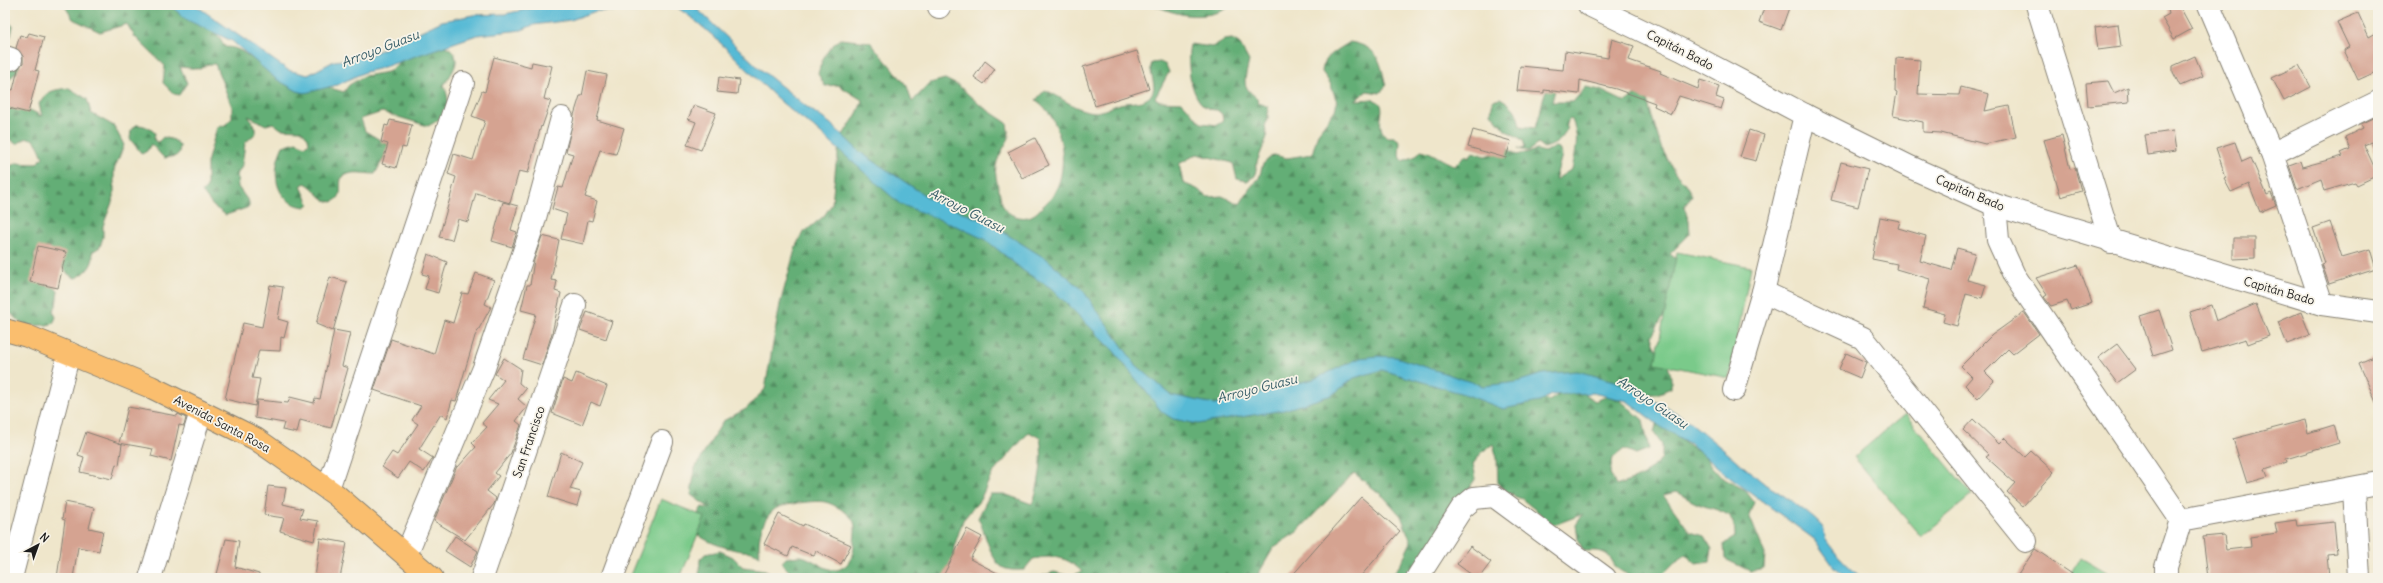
<svg xmlns="http://www.w3.org/2000/svg" width="2383" height="583" font-family="Delius,sans-serif">
<style>
.forest{fill:url(#forest-firs);stroke:#406549}
.green{fill:#7aca8a;stroke:#4b7353}
.water{fill:#57bad5;stroke:#3a6b78}
.building{fill:#d5a391}
.lines{fill:none;stroke-linecap:round;stroke-linejoin:round}
.minor-casing{stroke:#868174;stroke-width:24}
.major-casing{stroke:#868174;stroke-width:24}
.minor{stroke:#fff;stroke-width:22}
.major{stroke:#fabe6e;stroke-width:22}
.labels{text-anchor:middle;stroke-width:3.5;stroke-linejoin:round;paint-order:stroke}
.street-label{font-size:12px;fill:#1c1c1c;stroke:#f7f3e8}
.water-label{font-size:13px;font-style:italic;fill:#345b66;stroke:#f7f3e8}
</style>
<defs>
<pattern id="forest-firs" width="22" height="20" patternUnits="userSpaceOnUse"><rect width="22" height="20" fill="#63ae76"/><path d="M5 1l3.5 6h-7zM16 11l3.5 6h-7z" fill="#518d60"/></pattern>
</defs>
<rect width="100%" height="100%" fill="#f7f3e8"/>
<filter id="ink" filterUnits="userSpaceOnUse"><feTurbulence type="fractalNoise" baseFrequency=".025" numOctaves="2"/><feDisplacementMap in="SourceGraphic" scale="8" xChannelSelector="R" yChannelSelector="G"/><feConvolveMatrix kernelMatrix="1 2 1 2 8 2 1 2 1" color-interpolation-filters="sRGB"/></filter>
<filter id="wash" filterUnits="userSpaceOnUse"><feTurbulence type="fractalNoise" baseFrequency=".012" numOctaves="4" result="noise"/><feDisplacementMap in="SourceGraphic" scale="16" xChannelSelector="R" yChannelSelector="G"/><feGaussianBlur stdDeviation="0.9" result="paint"/><feColorMatrix in="noise" values="0 0 0 0 0 0 0 0 0 0 0 0 0 0 0 0 0 1.4 0 .05"/><feComposite in="paint" operator="in"/></filter>
<g filter="url(#wash)">
<rect width="100%" height="100%" fill="#efe6cb"/>
<g class="forest">
<path d="M64,5H186L220,38L225,47C241,47 244,55 257,61C285,74 315,84 344,92L349,85L364,76L388,72L403,60L439,42C464,54 458,65 444,85C452,106 448,116 428,126L382,112L361,119L365,131L390,146L375,174C363,174 350,169 341,179C339,189 344,197 332,202C319,201 316,188 305,183L301,186L309,204L305,207C273,203 271,170 283,146L296,142L306,146L309,143L308,138L301,130L281,129L273,123L266,125L248,116L256,128V133L245,143L242,166L237,175L238,187L249,202V207L226,215L213,206L202,192L207,188V163L217,127L225,125L232,118V107L215,64H208L200,69L180,67L187,83L179,95L174,94L163,83L165,66L135,37L127,24L100,32L73,19Z"/>
<path d="M1154,5H1233C1207,21 1180,17 1154,5Z"/>
<path d="M5,18L13,26L11,36L5,40Z"/>
<path d="M840,39L870,42L907,86L912,102L930,83L945,79L959,86L980,105L1007,123L1009,138C1003,150 993,162 996,177C997,183 999,188 1000,195C1001,203 1005,213 1015,216C1027,220 1035,216 1043,206C1047,202 1053,197 1055,192C1070,164 1062,118 1036,100L1045,90C1062,97 1075,111 1095,112C1105,112 1115,104 1125,103C1133,102 1145,103 1151,95C1159,85 1147,73 1152,63L1160,62L1166,65L1169,72L1155,98L1160,101L1182,102L1201,123L1217,125L1223,121L1222,114L1217,110C1190,111 1186,63 1190,44L1212,47L1224,40L1232,39L1239,43L1249,61C1245,81 1240,85 1257,98L1258,102L1268,107V118L1265,126L1267,137L1257,162L1255,176L1247,181L1237,179L1233,163L1197,154L1179,164L1183,183L1197,189L1208,197L1222,196L1240,204L1250,188L1259,178L1263,164L1273,155L1287,158L1312,154L1318,133L1335,110L1337,102L1330,83L1322,72C1323,56 1338,50 1350,42C1379,47 1380,61 1386,86L1380,93L1367,91L1355,100C1361,100 1369,99 1374,100C1392,105 1371,124 1387,137H1394L1400,141L1399,155L1403,161L1416,156L1421,150C1434,152 1442,162 1455,165L1465,155L1469,157L1473,152L1485,156L1508,149L1517,155L1537,150L1545,152L1555,147L1559,148L1562,155L1555,180L1572,169C1576,150 1580,136 1571,118C1565,123 1568,126 1565,133C1561,141 1553,146 1544,148L1538,144L1528,151L1518,149L1525,147L1523,140L1505,130L1491,113L1493,100L1500,98C1514,106 1517,111 1520,126L1535,128C1543,111 1540,99 1550,83L1557,82L1552,102H1573L1586,87L1600,90L1625,102L1644,90L1661,147L1675,173L1684,182L1692,195L1684,207L1689,220L1690,234L1670,254L1681,263L1667,310L1652,336C1658,362 1673,358 1671,388L1657,394H1642L1604,378L1536,395L1549,401L1572,386L1595,401L1608,396L1621,401L1643,420L1649,449L1636,454L1624,449L1613,458L1610,473L1616,486L1643,476L1662,458V445L1654,433L1657,420L1690,446L1703,453L1711,466L1721,477L1745,490L1754,502L1749,515L1765,554L1764,568L1750,571L1725,559L1724,544L1735,537C1735,511 1722,512 1701,505C1692,502 1684,496 1676,492L1663,495L1690,532L1704,536L1712,549L1710,562L1696,564L1686,555L1675,562L1659,578C1645,578 1630,578 1618,569C1615,567 1613,562 1611,559C1605,549 1592,551 1583,551L1578,539L1576,525L1583,514L1554,525L1522,499L1508,494L1498,484L1497,458L1493,444L1482,452L1473,464L1476,478L1407,578H1389L1400,565L1411,542L1401,516L1384,497L1354,473L1297,532L1274,547L1256,578H1037L1054,572L1069,576L1082,572C1067,556 1053,555 1033,559L1024,570C1017,570 1008,571 1002,567C990,559 985,531 978,518L990,494H1004L1032,504C1039,489 1044,455 1040,438L1029,432L992,474L980,500L963,520L954,547L953,561L945,578H810L805,575L791,573L781,563L786,558C790,557 796,556 801,556C813,558 828,574 840,569C850,565 854,554 854,545C854,537 857,527 853,520C849,513 834,504 825,502C817,500 782,504 775,509C761,520 757,540 760,556C752,550 745,552 736,550C722,547 706,542 696,533L694,520L702,507L711,509L691,495L695,468L723,421L746,409L765,389L780,304L796,246L802,234L824,216L832,204L836,164L838,161C836,130 856,126 862,100L838,85L825,86L818,74C822,58 827,49 840,39Z"/>
<path d="M5,58L19,65V70L5,83Z"/>
<path d="M69,88L87,99L91,113L114,126L124,145L114,170V197L103,226V237L100,247L92,252C96,263 85,275 75,278C61,273 60,256 49,247L35,252L34,258L37,263L43,284L54,287L58,291L56,306L53,311L56,317C53,326 50,325 42,325C27,327 21,326 11,313H5V169L16,163L36,164L43,157C40,151 36,135 25,139C22,140 20,143 16,144L5,136V109L10,105H20L42,116L39,104C46,90 55,90 69,88Z"/>
<path d="M136,125C144,125 149,127 155,133L154,139L157,143L163,137L174,140L180,145L179,153L176,156L164,158L151,144L147,151L142,154L130,139L131,131Z"/>
<path d="M720,551L733,557L743,567L765,570L771,573L774,578H699L700,559L705,554Z"/>
</g>
<g class="green">
<path d="M1677,252L1751,267L1729,378L1655,363Z"/>
<path d="M1905,414L1972,495L1921,537L1854,457Z"/>
<path d="M661,499L705,517L680,578H629Z"/>
<path d="M2081,557L2117,578H2069Z"/>
</g>
<path class="water" d="M169,5H195L288,70L308,75L334,61L366,57L442,21L474,15L505,14L546,5H693L759,68L807,107L831,124L860,152L932,200L987,222L1048,260L1082,289L1135,364L1171,395L1214,404L1233,400L1314,379L1360,358L1377,356L1396,357L1483,386L1517,382L1542,374L1577,371L1615,381L1670,409L1690,422L1766,485C1777,490 1817,518 1823,528C1825,531 1824,536 1826,540C1836,555 1849,567 1862,578H1847L1834,567L1814,539L1729,477L1692,445L1661,427L1627,401L1593,393L1551,395L1539,402L1503,409L1467,395L1382,370L1354,378L1332,395L1284,410L1198,424L1173,419L1162,412L1113,350L1051,288L1025,272L986,240L956,226L900,204L812,126C762,93 726,39 675,6L658,7L649,12L596,11L571,20L533,25L522,30L477,35L378,69L365,72L337,85L305,93L297,91L276,79L232,41L189,21Z"/>
<g id="blocks">
<g class="building">
<path d="M1765,5H1790L1781,30L1759,22Z"/>
<path d="M2167,5H2179L2192,29L2174,39L2162,18L2169,14Z"/>
<path d="M2358,13L2369,37L2378,32V71L2358,80L2344,50L2349,47L2337,22Z"/>
<path d="M2118,24L2121,47L2098,50L2095,27Z"/>
<path d="M29,33L44,37L35,70L39,71L28,113L5,107V88L13,90L18,69L23,63V56L16,48L20,35L27,37Z"/>
<path d="M1612,39L1634,46L1629,60L1661,71L1660,73L1698,89L1700,80L1719,86L1716,97L1724,100L1721,109L1679,96L1671,114L1654,106L1655,103L1616,89L1580,80L1579,94L1544,90V93L1517,91L1520,66L1563,70L1565,51L1608,58Z"/>
<path d="M1137,51L1149,89L1095,106L1083,67Z"/>
<path d="M2195,56L2203,76L2180,86L2173,72V66Z"/>
<path d="M494,57L531,67L532,62L552,66L544,99L551,101L542,127L541,126L528,173L519,171L510,203L476,193L468,222L458,219L452,240L439,237L456,177L448,174L454,154L473,160L485,121L472,116L482,91L485,92Z"/>
<path d="M1896,58L1920,60L1918,94L1959,95L1961,87L1989,94L1985,111L2009,106L2016,137L1985,144L1941,133L1923,132V122L1893,116L1897,92L1895,91Z"/>
<path d="M985,61L995,69L984,84L974,77Z"/>
<path d="M2299,65L2311,87L2284,101L2272,78Z"/>
<path d="M587,71L607,75L597,120L624,128L616,154L600,150L585,197L597,201L592,221L588,220L583,244L561,239L567,214L552,209L558,187L563,188L573,154L566,152L574,115L580,96H582Z"/>
<path d="M719,77L739,80L737,94L717,92Z"/>
<path d="M2108,81L2114,93L2128,87L2129,102L2088,106L2086,83Z"/>
<path d="M694,105L716,113L701,150L687,145L696,122L688,119Z"/>
<path d="M2378,116V157L2371,142L2364,145L2378,175L2357,185L2355,182L2324,191L2321,179L2297,189L2289,165L2300,161L2302,167L2343,156L2341,153L2350,149L2345,137L2363,128L2361,124Z"/>
<path d="M390,120L412,125L406,148L402,147L396,168L382,164L388,144L381,142L385,125L388,126Z"/>
<path d="M1473,130L1511,141L1506,158L1468,147Z"/>
<path d="M1749,130L1764,135L1756,161L1740,157Z"/>
<path d="M2173,131L2176,151L2148,155L2145,135Z"/>
<path d="M2062,135L2070,169L2075,168L2081,191L2061,197L2044,140Z"/>
<path d="M1035,138L1049,165L1022,178L1008,152Z"/>
<path d="M2235,142L2242,162L2251,158L2267,195L2271,193L2276,205L2260,212L2249,184L2231,192L2224,179L2226,178L2216,148Z"/>
<path d="M1841,162L1868,169L1858,207L1831,200Z"/>
<path d="M503,202L518,206L511,230L517,232L512,247L492,241Z"/>
<path d="M1880,217L1900,221L1898,228L1926,236L1920,261L1951,270L1957,248L1975,253L1967,280L1986,285L1982,298L1966,294L1957,326L1943,322L1945,314L1923,308L1930,279L1896,269L1897,264L1872,259Z"/>
<path d="M2330,222L2342,257L2370,249L2376,269L2329,284L2322,264L2325,263L2313,228Z"/>
<path d="M542,236L559,240L551,280L557,281L555,291L561,293L552,333L542,365L523,359L536,314L521,310L527,285H530L534,260Z"/>
<path d="M2233,238H2255V258L2233,259Z"/>
<path d="M38,246L66,252L58,288L30,282Z"/>
<path d="M428,254L447,262L438,293L425,289L429,276L422,274Z"/>
<path d="M2078,265L2092,303L2071,310L2067,301L2051,306L2044,297L2047,295L2036,278Z"/>
<path d="M476,273L494,280L485,304L491,307L475,336L456,401L452,400L447,418L441,414L419,449L433,458L424,472L409,462L398,478L382,467L392,452L397,455L418,424L412,420L421,406L374,390L391,339L434,354L444,320L453,323L462,293L468,294Z"/>
<path d="M330,277L347,282L333,331L316,324Z"/>
<path d="M270,285L283,287L278,319L288,322L284,338L281,337L280,351L259,350L252,378L260,379L255,406L225,399L243,323L262,327Z"/>
<path d="M2256,304L2269,336L2248,344L2246,339L2202,352L2190,312L2211,305L2216,321Z"/>
<path d="M2159,310L2172,350L2153,356L2140,316Z"/>
<path d="M587,312L612,321L606,339L580,330Z"/>
<path d="M2024,312L2039,334L2013,354L2008,349L1985,372L1994,381L1978,398L1965,385L1972,377L1961,366L1992,335Z"/>
<path d="M2301,312L2310,335L2287,344L2278,322Z"/>
<path d="M334,330L350,333L342,366L348,368L331,428L300,420L297,433L282,430L284,423L255,418L257,400L288,403L290,397L314,403L315,398L320,399Z"/>
<path d="M2117,344L2136,369L2117,383L2098,358Z"/>
<path d="M1846,353L1866,362L1860,378L1839,369Z"/>
<path d="M2378,355V407L2359,363Z"/>
<path d="M504,358L521,369L519,383L526,389L518,399L527,407L516,421L521,425L511,453L495,473L499,476L487,491L496,498L494,504L465,540L434,521L457,466L458,467L476,447L472,443L487,427L482,423L498,404L488,400L504,380L495,374Z"/>
<path d="M576,373L607,386L600,406L591,402L582,425L552,413L563,379L572,383Z"/>
<path d="M128,407L177,416L178,414L186,418L184,426L179,425L171,461L151,456L153,449L119,443Z"/>
<path d="M1973,419L1999,444L2005,438L2025,457L2031,451L2054,472L2023,506L2007,492L2015,483L1986,457L1989,455L1963,430Z"/>
<path d="M2305,420L2308,433L2334,425L2339,443L2286,459L2287,462L2265,469L2268,477L2247,483L2233,439Z"/>
<path d="M86,432L122,444L119,465L116,464L112,479L80,472L84,457L78,455Z"/>
<path d="M561,452L582,462L570,489L581,492L577,506L548,497Z"/>
<path d="M268,486L286,488L283,504L303,509L300,518L318,521L314,541L280,531L284,518L264,515Z"/>
<path d="M1361,497L1400,531L1359,578H1290Z"/>
<path d="M65,502L94,508L89,528L103,531L99,551L78,547L73,578H57L65,520L62,519Z"/>
<path d="M779,514L803,526L804,524L851,545L841,564L816,551L814,556L792,547L788,556L764,544Z"/>
<path d="M2296,520L2297,526L2334,522L2337,553L2327,554L2329,578H2208L2203,537L2224,535L2226,550L2251,547L2250,537L2277,533L2275,523Z"/>
<path d="M967,529L982,537L970,559L1007,578H942Z"/>
<path d="M455,536L478,551L470,567L445,551Z"/>
<path d="M320,538L347,543L340,578H315Z"/>
<path d="M226,539L239,541L235,567L259,574V578H216Z"/>
<path d="M1470,546L1491,562L1479,578H1476L1457,564Z"/>
<path d="M2035,549L2078,578H2016Z"/>
</g>
</g>
</g>
<g filter="url(#ink)">
<use href="#blocks" fill-opacity="0" stroke="#868174" stroke-width="1"/>
<g class="lines">
<g class="minor-casing">
<g id="minor">
<path d="M1589,5L1682,50L1805,115L1910,167L1995,205L2322,304L2378,312"/>
<path d="M2037,5L2111,242"/>
<path d="M2209,5L2272,154L2322,304"/>
<path d="M939,7L940,5"/>
<path d="M5,57L11,59"/>
<path d="M2272,154L2378,102"/>
<path d="M1995,205L1998,240L2014,275L2181,520"/>
<path d="M1763,292L1863,338L2026,541"/>
<path d="M1734,390L1763,292L1805,115"/>
<path d="M328,489L463,83"/>
<path d="M2354,489L2359,578"/>
<path d="M2181,520L2378,483"/>
<path d="M406,555L484,368L533,225L562,118"/>
<path d="M11,578L69,353"/>
<path d="M150,578L201,412"/>
<path d="M482,578L575,305"/>
<path d="M612,578L662,442"/>
<path d="M1417,578L1462,508L1474,498L1494,496L1605,578"/>
<path d="M2166,578V567L2181,520"/>
</g>
</g>
<g class="major-casing">
<path id="major" d="M5,330L27,336L151,387L256,439L336,495L432,578"/>
</g>
<use href="#minor" class="minor"/>
<use href="#major" class="major"/>
</g>
</g>
<g class="labels">
<g class="street-label">
<text transform="translate(1680 50) rotate(27)" y="4">Capitán Bado</text>
<text transform="translate(1970 193) rotate(23)" y="4">Capitán Bado</text>
<text transform="translate(2279 291) rotate(16)" y="4">Capitán Bado</text>
<text transform="translate(222 424) rotate(28)" y="4">Avenida Santa Rosa</text>
<text transform="translate(529 442) rotate(-71)" y="4">San Francisco</text>
</g>
<g class="water-label">
<text transform="translate(380 48) rotate(-21)" y="5">Arroyo Guasu</text>
<text transform="translate(967 210) rotate(27)" y="5">Arroyo Guasu</text>
<text transform="translate(1257 388) rotate(-14)" y="5">Arroyo Guasu</text>
<text transform="translate(1653 402) rotate(34)" y="5">Arroyo Guasu</text>
</g>
</g>
<rect width="2383" height="583" fill="none" stroke="#f7f3e8" stroke-width="20"/>
<g transform="translate(38 545) rotate(41)" stroke="#f7f3e8" stroke-width="3" paint-order="stroke">
<path d="M0-3L7 15L0 10L-7 15Z" fill="#1c1c1c"/>
<text y="-6" font-size="11" font-weight="bold" text-anchor="middle" fill="#1c1c1c">N</text>
</g>
</svg>
